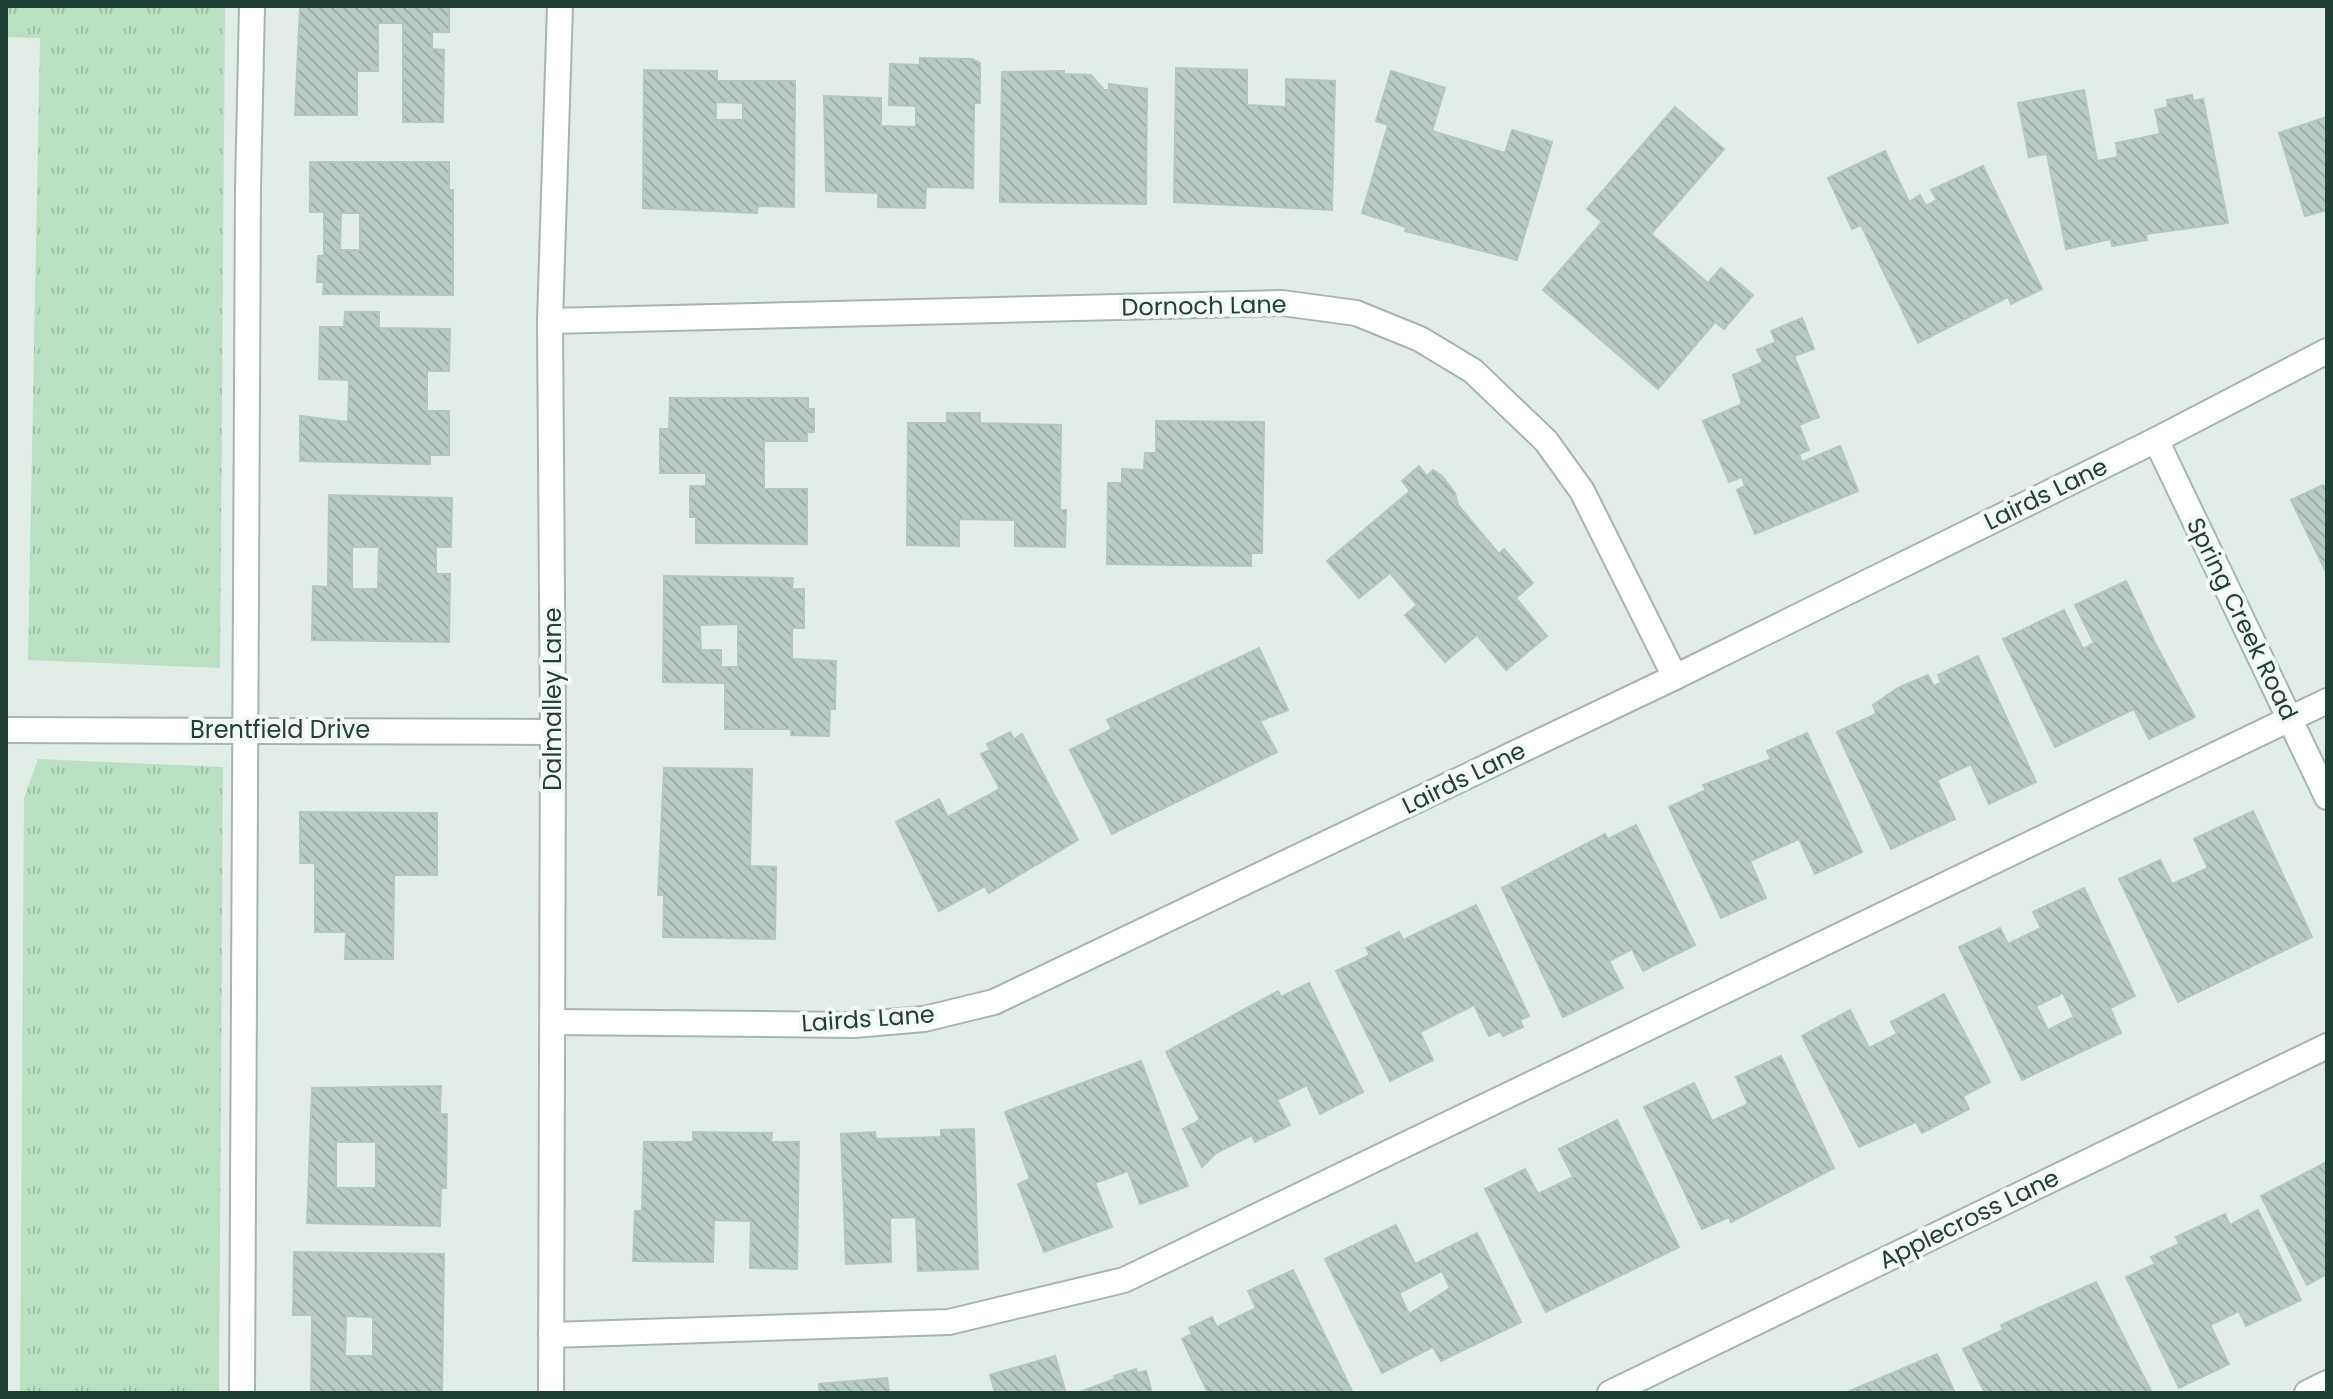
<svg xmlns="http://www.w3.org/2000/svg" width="2333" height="1399" font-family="Poppins,sans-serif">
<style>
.park{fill:url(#park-tufts)}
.building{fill:url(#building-back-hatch);stroke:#b3c7be;stroke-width:2;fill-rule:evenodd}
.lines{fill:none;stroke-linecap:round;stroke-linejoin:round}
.lane-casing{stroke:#a4b6af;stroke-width:28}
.street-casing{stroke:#a4b6af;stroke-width:28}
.secondary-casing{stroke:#9fbab0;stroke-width:28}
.lane{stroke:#fff;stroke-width:24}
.street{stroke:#fff;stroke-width:24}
.secondary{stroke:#fff;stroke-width:24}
.labels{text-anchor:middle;stroke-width:8;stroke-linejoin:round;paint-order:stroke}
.street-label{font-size:24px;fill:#204036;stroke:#f3f9f6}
</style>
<defs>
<pattern id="park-tufts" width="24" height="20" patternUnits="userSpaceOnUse" patternTransform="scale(2)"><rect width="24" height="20" fill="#b9e0c2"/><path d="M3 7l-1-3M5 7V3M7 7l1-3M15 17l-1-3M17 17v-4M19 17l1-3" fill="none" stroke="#9fc1a7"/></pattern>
<pattern id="building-back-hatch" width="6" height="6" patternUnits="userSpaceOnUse" patternTransform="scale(2)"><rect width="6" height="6" fill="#bacbc3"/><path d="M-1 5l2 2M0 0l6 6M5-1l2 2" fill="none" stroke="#a0afa8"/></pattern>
</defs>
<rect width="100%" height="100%" fill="#e2ede8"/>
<g class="park">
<path d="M6,6H225L220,668L28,660L40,38L6,37Z"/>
<path d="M38,759L223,767L219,1393H20L24,798Z"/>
</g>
<g class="building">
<path d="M300,6H449V32H432V49L444,50L443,122H403V23H378V71H357V115H295Z"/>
<path d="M920,58L972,59L980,63V103H974L973,188L926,187L925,208L878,207V193L826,191L824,96L881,98V126L916,127V106L889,105L890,64L920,65Z"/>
<path d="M1176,68L1247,70V105L1286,107V79L1335,81L1332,210L1174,202Z"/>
<path d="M644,70L717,71V81H795L794,207L758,206L757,213L643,208ZM716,102L743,103V120H716Z"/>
<path d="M1064,71V74L1091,75L1104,90H1109V84L1147,89L1146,204L1000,202L1002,72Z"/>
<path d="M1391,71L1445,88L1432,131L1505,153L1512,130L1552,142L1517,260L1405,231L1406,227L1362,213L1388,125L1376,121Z"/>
<path d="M2084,90L2097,161L2118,157L2116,143L2160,134L2155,110L2168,107L2167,100L2192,95L2193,101L2203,99L2228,223L2146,234L2147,240L2112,246L2111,239L2066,249L2047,154L2029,157L2018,103Z"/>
<path d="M1675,107L1724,149L1651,234L1708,283L1721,268L1753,295L1724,329L1715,322L1658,389L1543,290L1602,222L1587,209Z"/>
<path d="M2327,117V210L2305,216L2279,133Z"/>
<path d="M1885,151L1909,202L1920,195L1926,206L1937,200L1931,190L1983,166L2042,289L2011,304L2008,297L1918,343L1861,225L1852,229L1828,178Z"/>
<path d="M310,162H449V190H453V295L323,294L324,282H317L318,256H324V212H310ZM341,213H360V250H340Z"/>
<path d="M345,312H379V328L450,329L449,371H427V411H449V455H430V464L300,461V416L348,422L349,380L319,379L320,327H344Z"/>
<path d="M1802,318L1814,349L1794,356L1819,417L1799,425L1809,450L1799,454L1802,462L1840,446L1858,491L1755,534L1737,490L1745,486L1742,477L1729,482L1703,421L1742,404L1733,375L1763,362L1757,350L1776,342L1771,331Z"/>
<path d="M670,398H808V409H814V432H807V441H764V489H807V544L696,543V517H690V486H706V473H660V429H669Z"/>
<path d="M947,413H980V423L1061,425L1060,510H1066L1065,547L1015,546V520L959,519V546L907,545L908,423H947Z"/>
<path d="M1156,421L1264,422L1262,553H1251V566L1107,564L1108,483H1122V469L1144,470L1145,453H1156Z"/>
<path d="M1419,466L1427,476L1433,470L1442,476L1455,493L1458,505L1499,554L1504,549L1533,583L1516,598L1547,636L1506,670L1477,635L1445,662L1405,615L1417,605L1390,573L1359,598L1327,561L1410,491L1402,481Z"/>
<path d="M2323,485L2327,490V574L2291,500Z"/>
<path d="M329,495L452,498L451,547H436V574H450L449,642L312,640L313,586L328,587ZM352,547H379L378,589H352Z"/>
<path d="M664,576L793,578L792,589H804V628H792V659L836,661L835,709H830L829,736L791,735V729H725V683L663,682ZM738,624V667H721V650H701L700,625Z"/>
<path d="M2126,581L2156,645L2195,717L2149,739L2134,709L2055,747L2003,639L2064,610L2083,649L2094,643L2075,605Z"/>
<path d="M1259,648L1288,710L1260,721L1277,752L1112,834L1070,750L1112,729L1107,720Z"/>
<path d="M1978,656L2036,782L1989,804L1971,764L1937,780L1955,819L1891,849L1837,732L1876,714L1873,705L1898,688L1928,675L1934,686L1941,683L1938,675Z"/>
<path d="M1010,732L1014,739L1022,734L1078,840L989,893L985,886L939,911L896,822L939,799L948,817L1000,789L981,754L990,750L987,744Z"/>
<path d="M1807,733L1862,852L1815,874L1799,839L1750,861L1766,898L1721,918L1669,807L1706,790L1703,785L1771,759L1767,751Z"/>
<path d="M664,768L752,769L750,866L776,867L775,939L663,937L664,895H658Z"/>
<path d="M2253,811L2312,937L2178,1002L2119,879L2160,860L2172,884L2208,868L2194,839Z"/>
<path d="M300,812L437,813V875H394L393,959H345L346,932H315V863H300Z"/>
<path d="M1636,825L1695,945L1643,971L1632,949L1609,961L1623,988L1563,1017L1502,888L1605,834L1608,839Z"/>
<path d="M2084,888L2135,996L2110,1008L2121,1033L2022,1080L1959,947L2000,928L2008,944L2041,928L2033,912ZM2063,993L2074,1017L2048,1030L2036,1006Z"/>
<path d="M1476,905L1529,1016L1520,1020L1523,1027L1503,1036L1500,1031L1489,1036L1474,1005L1420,1032L1433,1060L1390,1081L1336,971L1370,955L1366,948L1399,932L1403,940Z"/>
<path d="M1309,983L1363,1092L1320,1114L1307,1085L1277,1100L1290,1125L1255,1142L1252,1135L1216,1153L1202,1167L1183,1129L1200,1120L1166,1052L1278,991L1281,997Z"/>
<path d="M1944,994L1990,1082L1963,1096L1969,1109L1922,1133L1916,1122L1859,1147L1802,1036L1850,1010L1869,1048L1897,1034L1891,1022Z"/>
<path d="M1781,1056L1834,1168L1731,1222L1729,1217L1702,1229L1644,1107L1694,1083L1712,1121L1748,1104L1736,1077Z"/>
<path d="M1141,1061L1188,1186L1140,1204L1128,1171L1095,1183L1112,1227L1044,1252L1018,1184L1030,1179L1005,1112Z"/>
<path d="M441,1086L440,1114H447L446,1188H441L440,1226L307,1223L312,1088ZM336,1142H376V1188H336Z"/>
<path d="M1617,1120L1679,1247L1546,1312L1485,1189L1525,1169L1538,1194L1573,1177L1559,1149Z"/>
<path d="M974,1129L978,1269L918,1271L916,1217L890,1218L891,1262L846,1264L841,1134L875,1132L876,1139L941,1137V1130Z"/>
<path d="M693,1132L772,1133L771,1142H799L797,1269L750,1268L751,1221L714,1220L713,1262L633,1261L635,1211H642L644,1142H693Z"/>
<path d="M2327,1162V1274L2307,1285L2261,1196Z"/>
<path d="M2258,1210L2301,1300L2246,1326L2239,1311L2210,1325L2229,1364L2179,1388L2126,1277L2155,1264L2151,1257L2179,1244L2176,1237L2225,1214L2230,1225Z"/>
<path d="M1396,1225L1415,1264L1477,1233L1521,1322L1441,1361L1433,1347L1382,1373L1325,1259ZM1442,1271L1450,1288L1409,1314L1399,1293Z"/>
<path d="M294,1252L444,1254L442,1393H311L312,1315H293ZM346,1316L373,1317V1356H345Z"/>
<path d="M1293,1270L1353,1393H1208L1182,1339L1192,1334L1189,1328L1212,1317L1217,1327L1256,1308L1248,1291Z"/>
<path d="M2096,1282L2152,1393H1985L1963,1349L2003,1330L2001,1325Z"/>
<path d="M1937,1354L1955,1393H1845Z"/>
<path d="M1055,1356L1066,1393H995L990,1375Z"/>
<path d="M1136,1369L1137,1373L1146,1371L1152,1393H1077L1115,1379L1114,1376Z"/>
<path d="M887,1378L889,1393H820L819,1384Z"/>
</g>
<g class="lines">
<g class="lane-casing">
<g id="lane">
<path d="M551,1335L949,1322L1124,1280L2327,701"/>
<path d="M242,1393L248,188L252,6"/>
<path d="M2307,1393L2327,1383"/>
</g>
</g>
<g class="street-casing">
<g id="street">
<path d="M550,321L1282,303L1356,313L1420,339L1473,371L1546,441L1582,491L1675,677"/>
<path d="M6,730L553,732"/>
<path d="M553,1022L854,1025L924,1019L994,1002L1675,677L2156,440L2327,351"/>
<path d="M551,1393L553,732L550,321L560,6"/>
<path d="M1610,1393L2327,1046"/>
</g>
</g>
<g class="secondary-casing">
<path id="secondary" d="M2156,440L2327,797"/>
</g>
<use href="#lane" class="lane"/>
<use href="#street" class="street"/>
<use href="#secondary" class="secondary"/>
</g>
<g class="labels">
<g class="street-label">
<text transform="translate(1204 306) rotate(-1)" y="8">Dornoch Lane</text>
<text transform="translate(2046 494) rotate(-26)" y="8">Lairds Lane</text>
<text transform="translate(2242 619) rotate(64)" y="8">Spring Creek Road</text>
<text transform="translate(553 699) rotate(-90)" y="8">Dalmalley Lane</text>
<text x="280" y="738">Brentfield Drive</text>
<text transform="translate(1464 778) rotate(-26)" y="8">Lairds Lane</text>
<text transform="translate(868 1019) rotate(-4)" y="8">Lairds Lane</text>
<text transform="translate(1969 1219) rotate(-26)" y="8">Applecross Lane</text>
</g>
</g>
<rect width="2333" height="1399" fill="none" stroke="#204036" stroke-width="16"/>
</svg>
